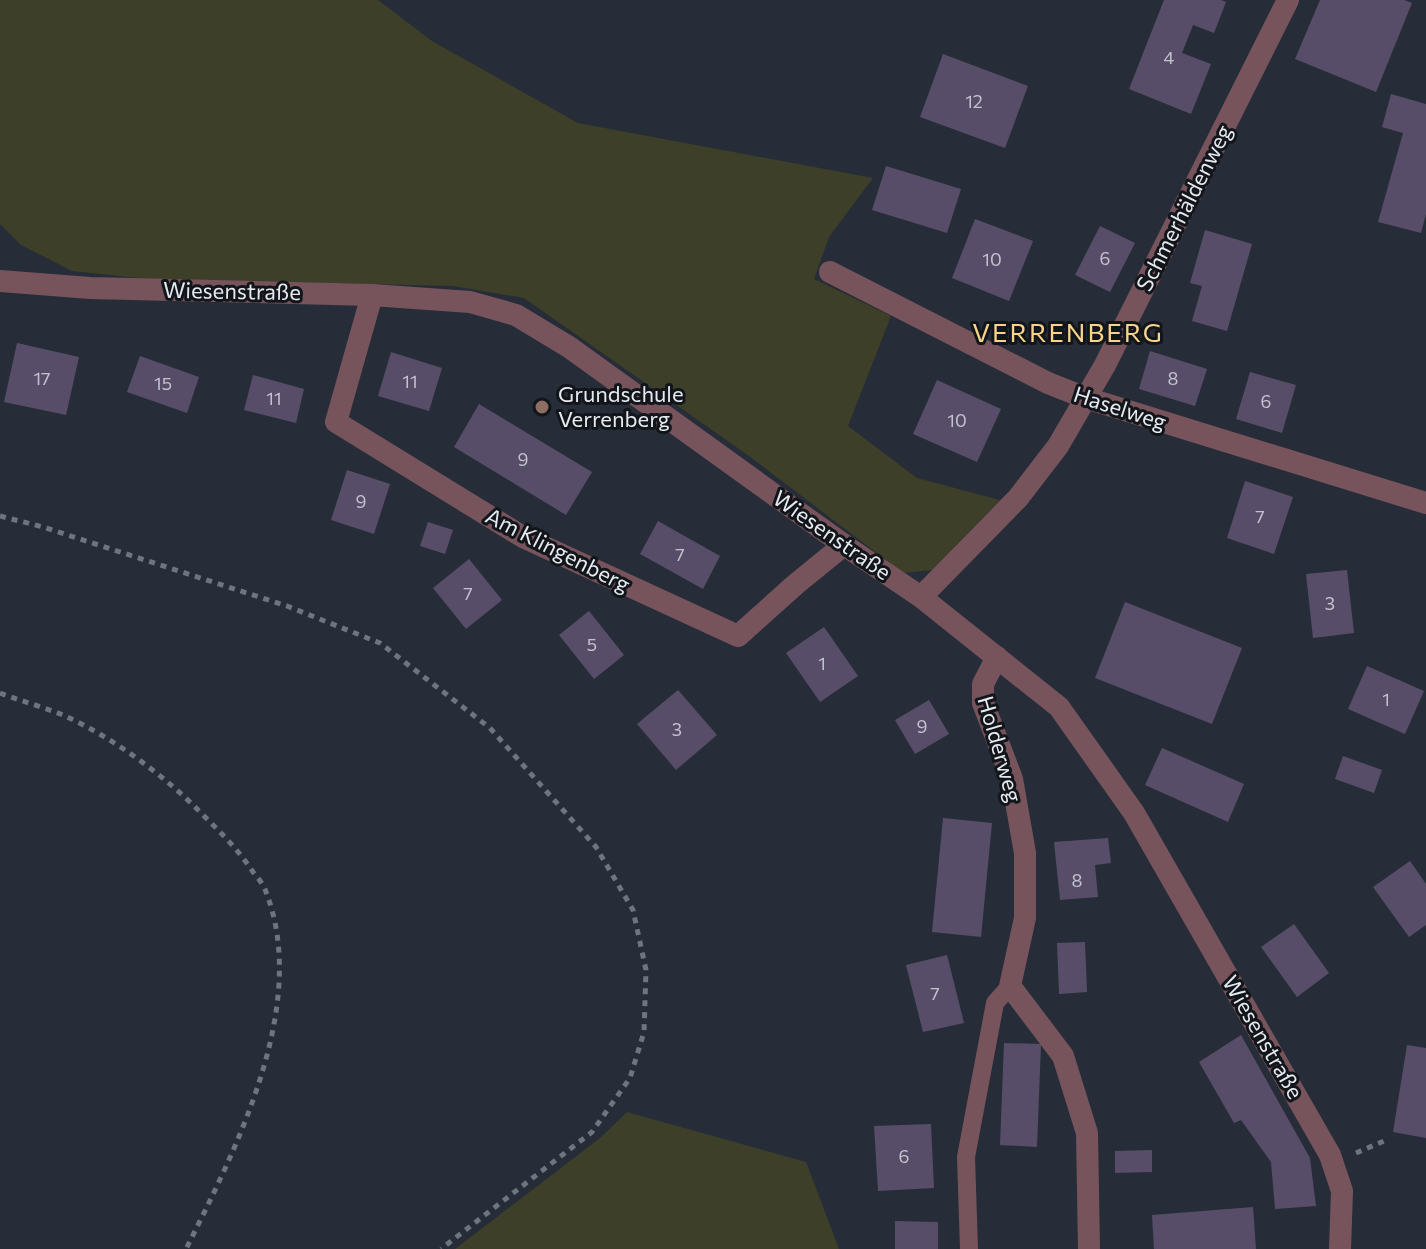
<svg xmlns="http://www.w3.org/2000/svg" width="1426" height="1249" font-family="Commissioner,sans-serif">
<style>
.green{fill:#3d3f28}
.building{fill:#584d68}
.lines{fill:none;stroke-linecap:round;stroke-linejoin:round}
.path{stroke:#6f757f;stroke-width:5;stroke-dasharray:6 6;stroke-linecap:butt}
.service{stroke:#77545c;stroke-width:18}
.minor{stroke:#77545c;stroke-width:22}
.education-dot{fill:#8d6e63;stroke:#12151a;stroke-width:3}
.labels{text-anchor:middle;stroke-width:6;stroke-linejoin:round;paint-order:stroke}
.number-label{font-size:18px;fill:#c2c3cf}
.street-label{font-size:22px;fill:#e5eaf1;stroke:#12151a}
.poi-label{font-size:22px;fill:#e5eaf1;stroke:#12151a;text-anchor:start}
.quarter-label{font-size:26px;letter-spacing:2px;fill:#f7d48a;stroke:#12151a}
</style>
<rect width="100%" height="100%" fill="#262d38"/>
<g class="green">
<path d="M0,0H378L432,41L578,123L873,178L829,237L814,279L891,316L848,426L917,478L1000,500L932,570L903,573L749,456L524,298L453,286L148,279L72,271L21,245L0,224Z"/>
<path d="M627,1112L806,1162L839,1249H455L600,1138Z"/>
</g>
<g class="building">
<path d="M1164,0H1221L1226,2L1214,33L1193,25L1182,53L1211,64L1191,114L1129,89Z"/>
<path d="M1320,0H1404L1412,3L1376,92L1295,59Z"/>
<path d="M943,54L1028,86L1005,148L920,117Z"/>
<path d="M1391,94L1426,104V214L1421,233L1378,222L1403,133L1382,127Z"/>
<path d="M886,166L961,189L947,233L872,210Z"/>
<path d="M975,219L1033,241L1009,301L952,278Z"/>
<path d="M1100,226L1135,243L1110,292L1075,275Z"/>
<path d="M1205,230L1252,244L1227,331L1192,321L1202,286L1190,283Z"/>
<path d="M17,343L79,357L66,415L4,402Z"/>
<path d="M1150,351L1207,369L1195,406L1139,389Z"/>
<path d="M391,352L442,368L429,411L378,396Z"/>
<path d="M140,356L199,377L187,413L127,392Z"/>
<path d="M1250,372L1296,385L1282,433L1236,419Z"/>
<path d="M253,375L304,389L296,423L244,410Z"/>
<path d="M937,380L1001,409L977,462L913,434Z"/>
<path d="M479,404L592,472L566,515L454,447Z"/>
<path d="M347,470L390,484L374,534L331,520Z"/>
<path d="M1245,481L1293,497L1274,554L1227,538Z"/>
<path d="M658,521L720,556L703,589L640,554Z"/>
<path d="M428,522L453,530L445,554L420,546Z"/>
<path d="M469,559L502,600L466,629L433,588Z"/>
<path d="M1347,570L1354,633L1313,638L1306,574Z"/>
<path d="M1125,602L1242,648L1212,724L1095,678Z"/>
<path d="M589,611L624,655L594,679L559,635Z"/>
<path d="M824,627L858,676L820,702L786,653Z"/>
<path d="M1367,666L1424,691L1405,734L1348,709Z"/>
<path d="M678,690L717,735L676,770L637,724Z"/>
<path d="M929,700L949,734L915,754L895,720Z"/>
<path d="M1162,748L1244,784L1228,822L1145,785Z"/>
<path d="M1343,756L1382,770L1374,793L1335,779Z"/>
<path d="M943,818L992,823L981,937L932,932Z"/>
<path d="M1108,838L1111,863L1095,865L1098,897L1060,900L1054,842Z"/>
<path d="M1410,861L1426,884V925L1409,937L1373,887Z"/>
<path d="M1294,924L1329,973L1297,997L1261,947Z"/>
<path d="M1085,942L1087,992L1059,994L1057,943Z"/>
<path d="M947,955L964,1023L923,1032L906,965Z"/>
<path d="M1241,1035L1310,1158L1316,1206L1275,1209L1271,1162L1241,1120L1234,1123L1199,1062Z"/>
<path d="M1004,1043L1041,1044L1037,1147L1000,1145Z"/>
<path d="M1407,1045L1426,1048V1138L1393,1132Z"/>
<path d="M931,1124L934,1188L878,1191L874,1126Z"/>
<path d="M1152,1150V1172L1115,1173V1151Z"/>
<path d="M1253,1207L1256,1249H1154L1152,1215Z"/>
<path d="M895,1221L938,1222V1249H895Z"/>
</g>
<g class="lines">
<g class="path">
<path d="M0,516L43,527L287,606L380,643L490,728L596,847L633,910L646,970L644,1032L630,1078L592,1132L441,1249"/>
<path d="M0,693C21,701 43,707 63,715C112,737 164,775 201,813C220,832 238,849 253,872C258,878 264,885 266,892C310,1005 236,1149 186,1249"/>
<path d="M1356,1153L1384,1141"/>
</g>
<path class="service" d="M969,1249L966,1157L995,1003L1010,986"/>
<g class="minor">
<path d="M830,272L1048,383L1086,398L1426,503"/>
<path d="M0,281L90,288L372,295L470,302L516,315L569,347L844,545L921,597L1059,707L1134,813L1330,1155L1342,1191L1340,1249"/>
<path d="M372,295L336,422L523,537L738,636L796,584L844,545"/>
<path d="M921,597L1018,498L1058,446L1105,365L1288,0"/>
<path d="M997,657L983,684V703L1012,779L1025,853V918L1010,986L1063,1056L1087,1133L1089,1249"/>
</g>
</g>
<circle class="education-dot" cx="542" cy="407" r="8"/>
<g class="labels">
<g class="number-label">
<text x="1169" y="64">4</text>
<text x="974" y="108">12</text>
<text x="1105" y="265">6</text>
<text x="992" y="266">10</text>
<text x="42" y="385">17</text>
<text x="1173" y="385">8</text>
<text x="410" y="388">11</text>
<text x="163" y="390">15</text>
<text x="274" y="405">11</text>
<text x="1266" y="408">6</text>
<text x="957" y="427">10</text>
<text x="523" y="466">9</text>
<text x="361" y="508">9</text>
<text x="1260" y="523">7</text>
<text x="680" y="561">7</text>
<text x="468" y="600">7</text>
<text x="1330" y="610">3</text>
<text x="592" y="651">5</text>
<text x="822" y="670">1</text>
<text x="1386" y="706">1</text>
<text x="922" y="733">9</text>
<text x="677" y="736">3</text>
<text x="1077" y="887">8</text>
<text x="935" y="1000">7</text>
<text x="904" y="1163">6</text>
</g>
<g class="street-label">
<text transform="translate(1184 208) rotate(-63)" y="8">Schmerhäldenweg</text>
<text transform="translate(232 291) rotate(1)" y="8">Wiesenstraße</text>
<text transform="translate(1120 408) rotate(18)" y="8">Haselweg</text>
<text transform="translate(832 535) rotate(35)" y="8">Wiesenstraße</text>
<text transform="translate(558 550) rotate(27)" y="8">Am Klingenberg</text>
<text transform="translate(1000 749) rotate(74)" y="8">Holderweg</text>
<text transform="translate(1263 1037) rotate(60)" y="8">Wiesenstraße</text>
</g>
<g class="poi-label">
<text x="558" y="402">Grundschule<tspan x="558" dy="25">Verrenberg</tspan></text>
</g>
<g class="quarter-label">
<text x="1068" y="342">VERRENBERG</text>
</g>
</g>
</svg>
